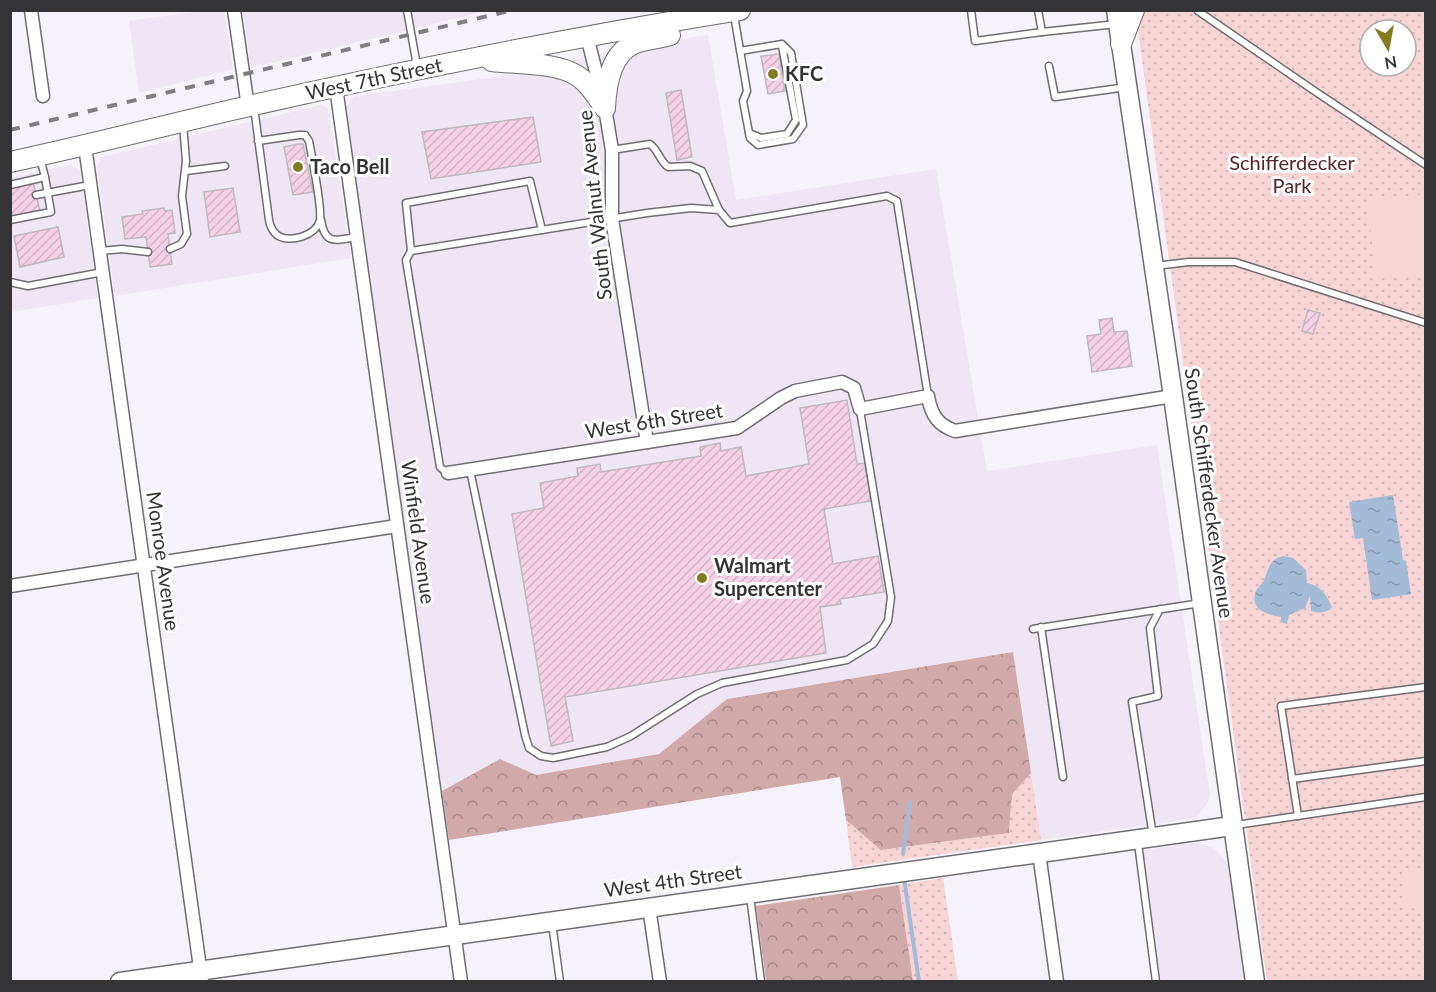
<svg xmlns="http://www.w3.org/2000/svg" width="1436" height="992" font-family="Lato,sans-serif">
<style>
.built{fill:#eee6f3}
.grass{fill:url(#grass-dots);fill-rule:evenodd}
.forest{fill:url(#forest-crowns)}
.pitch{fill:#f7d4d6}
.water{fill:url(#water-ripples)}
.lines{fill:none;stroke-linecap:round;stroke-linejoin:round}
.stream{stroke:#a4bbd7;stroke-width:4}
.building{fill:url(#building-hatch);stroke:#bfb8bc;stroke-width:1.5}
.lane-casing{stroke:#706d72;stroke-width:9}
.street-casing{stroke:#706d72;stroke-width:15}
.secondary-casing{stroke:#706d72;stroke-width:21}
.primary-casing{stroke:#706d72;stroke-width:22}
.lane{stroke:#fff;stroke-width:6}
.street{stroke:#fff;stroke-width:12}
.secondary{stroke:#fff;stroke-width:18}
.primary{stroke:#fff;stroke-width:20}
.rail{stroke:#7f7d81;stroke-width:4;stroke-dasharray:10 10;stroke-linecap:butt}
.poi-dot{fill:#827b22;stroke:#fff;stroke-width:2}
.labels{text-anchor:middle;stroke-width:6;stroke-linejoin:round;paint-order:stroke}
.poi-label{font-size:20px;font-weight:bold;fill:#343335;stroke:#fff;text-anchor:start}
.street-label{font-size:20px;fill:#343335;stroke:#fff}
.park-label{font-size:20px;fill:#57232a;stroke:#fff}
</style>
<defs>
<pattern id="grass-dots" width="8" height="8" patternUnits="userSpaceOnUse" patternTransform="scale(1.5)"><rect width="8" height="8" fill="#f7d4d6"/><path d="M2 2h.1M6 6h.1" fill="none" stroke="#d4b6b8" stroke-width="1.8" stroke-linecap="round"/></pattern>
<pattern id="forest-crowns" width="20" height="18" patternUnits="userSpaceOnUse" patternTransform="scale(1.5)"><rect width="20" height="18" fill="#d1a9ab"/><path d="M2 6a3 3 0 1 1 6 0M12 15a3 3 0 1 1 6 0" fill="none" stroke="#aa8a8c"/></pattern>
<pattern id="water-ripples" width="26" height="14" patternUnits="userSpaceOnUse" patternTransform="scale(1.5)"><rect width="26" height="14" fill="#a4bbd7"/><path d="M2 4q2-2 4 0t4 0M15 11q2-2 4 0t4 0" fill="none" stroke="#8699af"/></pattern>
<pattern id="building-hatch" width="6" height="6" patternUnits="userSpaceOnUse" patternTransform="scale(1.5)"><rect width="6" height="6" fill="#f5d1e5"/><path d="M-1 1l2-2M0 6l6-6M5 7l2-2" fill="none" stroke="#d3b4c5"/></pattern>
</defs>
<rect width="100%" height="100%" fill="#f6f2f9"/>
<g class="built">
<path d="M243,10L486,11L251,68Z"/>
<path d="M201,11H224L233,69L139,93L129,21Z"/>
<path d="M708,35L736,200L936,169L987,471L1157,445L1210,795L1207,804L1196,818L1041,840L1013,652L727,699L659,754L536,775L500,759L442,791L346,107L351,99L356,96L489,78L651,44Z"/>
<path d="M321,105L327,108L329,113L351,258L115,296L97,167L102,157Z"/>
<path d="M71,165L79,170L80,174L98,298L11,312V177Z"/>
<path d="M1199,843L1215,849L1226,861L1228,866L1246,981H1161L1143,850Z"/>
</g>
<g class="grass">
<path d="M1143,11H1425V981H1267L1138,30ZM1370,30H1406V66H1370Z"/>
<path d="M1031,773L1041,840L852,867L846,820L882,850L1009,833L1011,803L1014,792Z"/>
<path d="M943,878L958,981H913L899,885Z"/>
</g>
<g class="forest">
<path d="M1013,652L1031,773L1013,793L1011,803L1009,833L881,850L846,820L840,777L449,840L442,791L500,759L536,775L659,754L727,699Z"/>
<path d="M899,885L913,981H766L756,906Z"/>
</g>
<g class="pitch">
<path d="M1425,194V274L1376,279L1367,201Z"/>
<path d="M1425,871V908L1404,909L1402,872Z"/>
</g>
<g class="water">
<path d="M1393,495L1403,560L1406,561L1411,594L1372,600L1363,538L1355,539L1349,502Z"/>
<path d="M1283,556L1293,558L1306,570L1307,583C1322,586 1326,595 1332,607C1326,614 1318,613 1311,611L1310,596L1305,608L1289,615L1287,624L1281,622V617C1269,615 1251,611 1255,594C1256,589 1260,586 1263,582C1269,570 1268,560 1283,556Z"/>
</g>
<g class="lines">
<g class="stream">
<path d="M903,854L910,802"/>
<path d="M904,878L919,982"/>
</g>
</g>
<g class="building">
<path d="M779,54L785,91L768,94L761,56Z"/>
<path d="M681,90L692,157L677,160L666,93Z"/>
<path d="M533,117L541,162L431,179L422,132Z"/>
<path d="M298,144H303L313,192L293,195L284,147Z"/>
<path d="M33,182L40,211L10,217V187Z"/>
<path d="M233,188L240,232L210,237L204,192Z"/>
<path d="M164,208L165,211L172,210L175,233L168,234L172,264L150,267L146,237L125,239L122,217L143,214L142,211Z"/>
<path d="M58,227L64,257L20,267L14,236Z"/>
<path d="M1308,310L1320,313L1313,334L1302,331Z"/>
<path d="M1112,318L1114,332L1127,331L1132,366L1092,372L1087,336L1101,334L1099,320Z"/>
<path d="M847,400L857,464L865,463L871,501L824,509L833,564L878,556L884,592L840,599L841,604L820,607L826,653L565,697L573,741L551,746L512,514L544,508L540,483L578,476L577,468L600,464L601,472L701,456L700,447L720,443L721,451L741,447L746,476L809,464L800,408Z"/>
</g>
<g class="lines">
<g class="lane-casing">
<g id="lane">
<path d="M407,10L417,66"/>
<path d="M971,10L975,41L1042,32"/>
<path d="M1038,10L1042,32L1117,24"/>
<path d="M1198,11L1319,94L1426,165"/>
<path d="M734,15L747,91L743,101L750,138L758,145L793,139L803,125L791,53L782,44L740,51"/>
<path d="M1049,66L1055,97L1127,87"/>
<path d="M254,107L269,220C270,226 272,231 277,235C290,244 317,235 320,220C322,207 312,157 309,141L305,135H299L258,141"/>
<path d="M749,133L761,138L787,134L796,120L782,46"/>
<path d="M612,150L650,144C659,151 659,160 668,167L690,166L702,171L719,210"/>
<path d="M40,158L45,177"/>
<path d="M186,171L225,166"/>
<path d="M10,185L45,177L51,212L10,220"/>
<path d="M36,195L90,185"/>
<path d="M321,220C325,246 336,240 357,237"/>
<path d="M170,249L181,244L187,234L182,196L186,161L183,124"/>
<path d="M100,251L122,249L148,252"/>
<path d="M411,251L406,203L530,181L542,230"/>
<path d="M1155,266L1189,262H1235L1426,323"/>
<path d="M10,282L28,286L103,272"/>
<path d="M470,470L525,735L529,748L541,756L553,758L607,747L631,736L697,694L722,683L847,660L873,644L888,621L891,597L860,410"/>
<path d="M447,473L440,467L406,260L411,251L647,213L691,208L719,210L730,223L887,196L897,201L928,396"/>
<path d="M1041,627L1063,777"/>
<path d="M1033,629L1201,603"/>
<path d="M1292,779L1426,761"/>
<path d="M1298,816L1281,706L1426,687"/>
<path d="M1236,825L1426,797"/>
<path d="M1153,836L1132,702L1158,696L1150,628L1160,609"/>
<path d="M1138,843L1156,982"/>
<path d="M750,896L761,982"/>
<path d="M552,923L560,982"/>
</g>
</g>
<g class="street-casing">
<g id="street">
<path d="M31,10L43,96"/>
<path d="M234,10L248,107"/>
<path d="M587,36L605,108L612,150V219L647,442"/>
<path d="M336,87L461,982"/>
<path d="M85,146L202,982"/>
<path d="M448,473L737,428L781,398L795,391L842,382L854,388L860,409L928,396C931,415 938,425 955,431L1173,396"/>
<path d="M10,586L397,526"/>
<path d="M1039,853L1057,982"/>
<path d="M649,907L660,982"/>
</g>
</g>
<g class="secondary-casing">
<g id="secondary">
<path d="M1116,10L1173,396L1255,982"/>
<path d="M120,982L1232,826"/>
</g>
</g>
<g class="primary-casing">
<g id="primary">
<path d="M1121,44L1134,10"/>
<path d="M492,61C516,64 556,62 576,75C589,83 596,96 605,108"/>
<path d="M605,108C606,86 610,55 633,44C645,39 658,39 670,35"/>
<path d="M10,162C90,145 170,124 249,106C412,69 575,37 740,10"/>
</g>
</g>
<use href="#lane" class="lane"/>
<use href="#street" class="street"/>
<use href="#secondary" class="secondary"/>
<use href="#primary" class="primary"/>
<path class="rail" d="M10,130L513,10"/>
</g>
<g class="poi-dot">
<circle cx="773" cy="74" r="6"/>
<circle cx="298" cy="167" r="6"/>
<circle cx="702" cy="578" r="6"/>
</g>
<g class="labels">
<g class="poi-label">
<text x="785" y="81">KFC</text>
<text x="310" y="174">Taco Bell</text>
<text x="714" y="573">Walmart<tspan x="714" dy="23">Supercenter</tspan></text>
</g>
<g class="street-label">
<text transform="translate(374 79) rotate(-12)" y="7">West 7th Street</text>
<text transform="translate(595 205) rotate(-96)" y="7">South Walnut Avenue</text>
<text transform="translate(654 421) rotate(-9)" y="7">West 6th Street</text>
<text transform="translate(1209 493) rotate(82)" y="7">South Schifferdecker Avenue</text>
<text transform="translate(418 532) rotate(82)" y="7">Winfield Avenue</text>
<text transform="translate(163 561) rotate(82)" y="7">Monroe Avenue</text>
<text transform="translate(673 881) rotate(-8)" y="7">West 4th Street</text>
</g>
<g class="park-label">
<text x="1292" y="170">Schifferdecker<tspan x="1292" dy="23">Park</tspan></text>
</g>
</g>
<rect width="1436" height="992" fill="none" stroke="#343335" stroke-width="24"/>
<g transform="translate(1388 48) rotate(170)"><circle r="28" fill="#ffffff" stroke="#aeadae" stroke-width="1.5"/>
<path d="M0-4.5L10 22L0 15L-10 22Z" fill="#827b22"/>
<text y="-9" font-size="16" font-weight="bold" text-anchor="middle" fill="#343335">N</text>
</g>
</svg>
